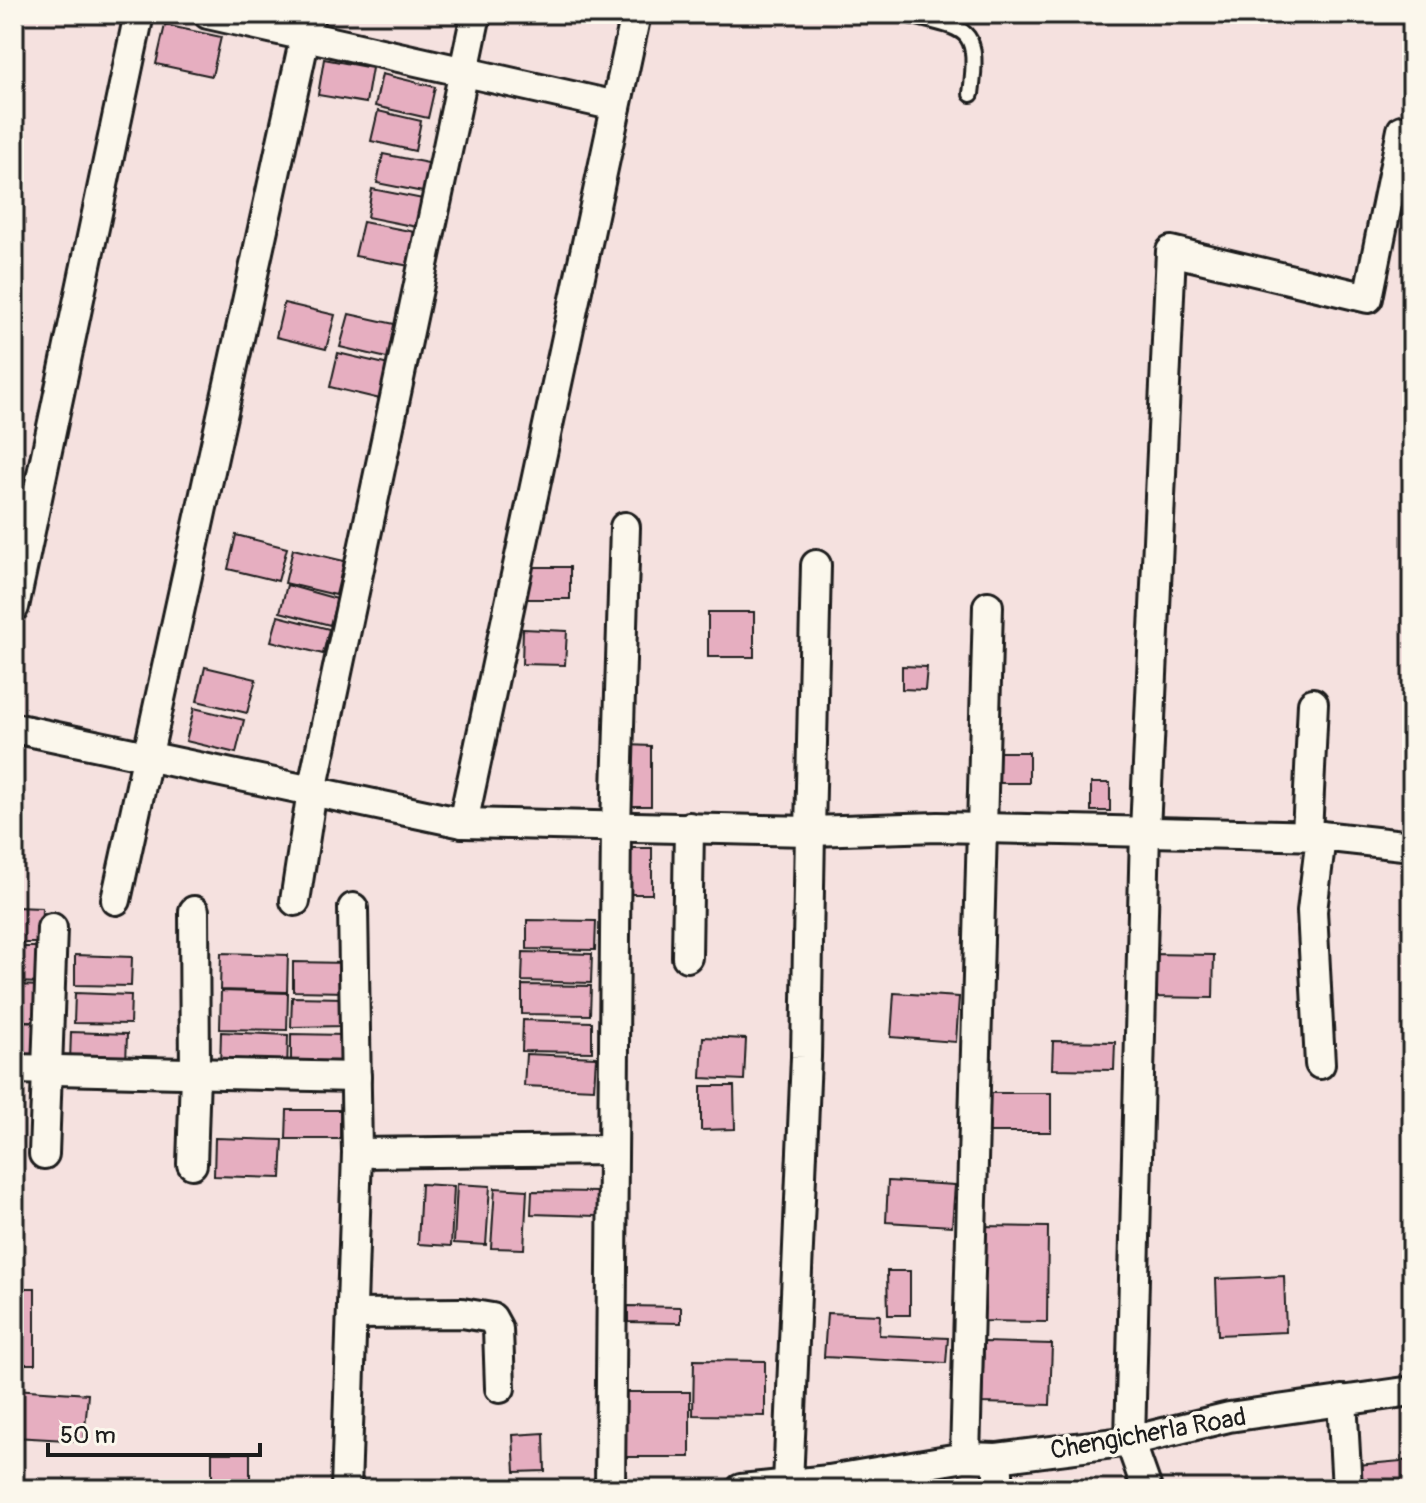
<svg xmlns="http://www.w3.org/2000/svg" width="1426" height="1503" font-family="Pangolin,sans-serif">
<style>
.building{fill:#e6aec0;stroke:#1c1c1c;stroke-width:2}
.lines{fill:none;stroke-linecap:round;stroke-linejoin:round}
.service-casing{stroke:#1c1c1c;stroke-width:20}
.minor-casing{stroke:#1c1c1c;stroke-width:34}
.service{stroke:#fbf7ec;stroke-width:14}
.minor{stroke:#fbf7ec;stroke-width:28}
.labels{text-anchor:middle;stroke-width:7;stroke-linejoin:round;paint-order:stroke}
.street-label{font-size:26px;fill:#1c1c1c;stroke:#fbf7ec}
</style>
<rect width="100%" height="100%" fill="#f5e1df"/>
<filter id="ink" filterUnits="userSpaceOnUse"><feTurbulence type="fractalNoise" baseFrequency=".0125" numOctaves="2"/><feDisplacementMap in="SourceGraphic" scale="16" xChannelSelector="R" yChannelSelector="G"/><feConvolveMatrix kernelMatrix="1 2 1 2 8 2 1 2 1" color-interpolation-filters="sRGB"/></filter>
<g filter="url(#ink)">
<g class="building">
<path d="M165,25L221,37L212,76L156,64Z"/>
<path d="M324,59L372,68L366,103L318,95Z"/>
<path d="M382,74L435,87L428,118L375,106Z"/>
<path d="M378,111L421,121L415,151L371,141Z"/>
<path d="M1412,152V218L1396,213Z"/>
<path d="M383,154L433,164L428,193L377,183Z"/>
<path d="M372,189L423,199L417,227L367,217Z"/>
<path d="M363,222L420,233L410,266L355,256Z"/>
<path d="M284,303L335,315L326,349L276,337Z"/>
<path d="M349,314L399,325L391,359L340,347Z"/>
<path d="M338,353L389,365L380,399L330,387Z"/>
<path d="M236,535L287,548L278,581L228,569Z"/>
<path d="M293,549L344,561L336,595L285,583Z"/>
<rect x="524" y="567" width="46" height="32"/>
<path d="M287,585L337,599L330,625L280,612Z"/>
<rect x="708" y="612" width="46" height="45"/>
<path d="M278,616L329,629L323,654L271,641Z"/>
<path d="M523,629L567,631L565,665L522,664Z"/>
<path d="M902,666L927,667L925,690L902,689Z"/>
<path d="M205,667L256,679L247,713L197,701Z"/>
<path d="M194,708L244,720L236,753L186,741Z"/>
<path d="M628,745L651,746V806H628Z"/>
<rect x="996" y="752" width="33" height="31"/>
<rect x="1091" y="783" width="19" height="28"/>
<rect x="628" y="848" width="24" height="46"/>
<path d="M14,907L42,908L41,943H14Z"/>
<path d="M527,920L596,921L595,950L527,949Z"/>
<path d="M14,947H43L42,983L14,982Z"/>
<path d="M523,952L592,954L591,983L522,981Z"/>
<path d="M221,953L288,955L287,992L220,990Z"/>
<path d="M1151,954L1214,955L1213,998L1150,997Z"/>
<path d="M75,955L132,957L131,986L75,985Z"/>
<path d="M293,962L347,963V992L293,991Z"/>
<path d="M14,985L43,986L42,1021H14Z"/>
<path d="M522,985L591,986L590,1015L522,1014Z"/>
<path d="M221,991L288,993L287,1030L220,1029Z"/>
<path d="M75,993L131,995L130,1024L74,1023Z"/>
<path d="M894,993L959,997L956,1042L891,1037Z"/>
<path d="M292,997L345,998V1026L291,1027Z"/>
<path d="M523,1020L592,1022V1052L522,1051Z"/>
<path d="M14,1021L41,1022L40,1058L14,1057Z"/>
<path d="M71,1032L127,1034L126,1064L70,1062Z"/>
<path d="M221,1032L288,1035L287,1072L220,1070Z"/>
<path d="M291,1034L345,1035L344,1063L291,1064Z"/>
<path d="M703,1037L746,1039L744,1080L701,1078Z"/>
<path d="M1053,1041L1115,1042L1114,1070L1052,1069Z"/>
<path d="M526,1054L596,1057L594,1089L524,1086Z"/>
<path d="M701,1086H734L735,1129L701,1130Z"/>
<rect x="988" y="1093" width="63" height="39"/>
<path d="M287,1110H340V1139H286Z"/>
<path d="M215,1138L283,1140L281,1178L214,1176Z"/>
<path d="M888,1181L955,1185L952,1226L886,1222Z"/>
<path d="M421,1184L454,1186L451,1246L418,1244Z"/>
<path d="M457,1184L490,1186L486,1245L454,1243Z"/>
<path d="M495,1188L527,1190L524,1249L491,1248Z"/>
<path d="M532,1191L598,1192L597,1216L531,1214Z"/>
<path d="M982,1226L1048,1227L1047,1322L981,1321Z"/>
<path d="M887,1271H910V1315H888Z"/>
<path d="M1284,1276L1286,1332L1218,1335L1216,1279Z"/>
<rect x="14" y="1288" width="21" height="76"/>
<path d="M628,1306L681,1307V1323L628,1322Z"/>
<path d="M827,1313L880,1315L879,1335L948,1338L946,1363L824,1357Z"/>
<path d="M984,1342L1052,1344L1050,1405L982,1403Z"/>
<path d="M694,1360L765,1361V1416L693,1415Z"/>
<path d="M14,1389L88,1394L84,1441L14,1437Z"/>
<rect x="615" y="1392" width="75" height="65"/>
<path d="M544,1433L545,1471L515,1472L513,1435Z"/>
<path d="M212,1453H250V1485L212,1486Z"/>
<path d="M1412,1460V1489H1359L1357,1465Z"/>
<path d="M1052,1478L1053,1489H1007L1006,1483Z"/>
</g>
<g class="lines">
<g class="service-casing">
<path id="service" d="M905,14C967,30 980,24 971,94"/>
</g>
<g class="minor-casing">
<g id="minor">
<path d="M208,14L616,106"/>
<path d="M816,565L810,831L938,827L1321,836L1312,911L1320,1064"/>
<path d="M14,607L139,14"/>
<path d="M14,728L463,823L636,14"/>
<path d="M463,823L810,831L806,1057L788,1484"/>
<path d="M1307,835L1313,703"/>
<path d="M1321,836L1412,846"/>
<path d="M116,900L310,14"/>
<path d="M295,901L312,791L476,14"/>
<path d="M687,957L689,827"/>
<path d="M14,1069L356,1077"/>
<path d="M357,1153L613,1150"/>
<path d="M44,1154L52,928"/>
<path d="M192,1164L195,1074L194,911"/>
<path d="M353,1314L462,1313L492,1318L498,1329L500,1388"/>
<path d="M1342,1400L1347,1489"/>
<path d="M965,1457L988,606"/>
<path d="M997,1458L999,1489"/>
<path d="M346,1489L357,1153L353,908"/>
<path d="M610,1489L616,826L625,527"/>
<path d="M741,1489L829,1480L965,1457L997,1458L1130,1441L1229,1417L1412,1391"/>
<path d="M1147,1489L1130,1441L1145,831L1171,251L1368,298L1402,130"/>
</g>
</g>
<use href="#service" class="service"/>
<use href="#minor" class="minor"/>
</g>
</g>
<g class="labels">
<g class="street-label">
<text transform="translate(1148 1433) rotate(-10)" y="9">Chengicherla Road</text>
</g>
</g>
<rect width="1426" height="1503" fill="none" stroke="#fbf7ec" stroke-width="48"/>
<rect x="24" y="24" width="1378" height="1455" fill="none" stroke="#1c1c1c" stroke-width="3" filter="url(#ink)"/>
<path d="M48 1443v12h212v-12" fill="none" stroke="#1c1c1c" stroke-width="4"/>
<text x="60" y="1443" font-size="24" fill="#1c1c1c" stroke="#fbf7ec" stroke-width="6" paint-order="stroke">50 m</text>
</svg>
